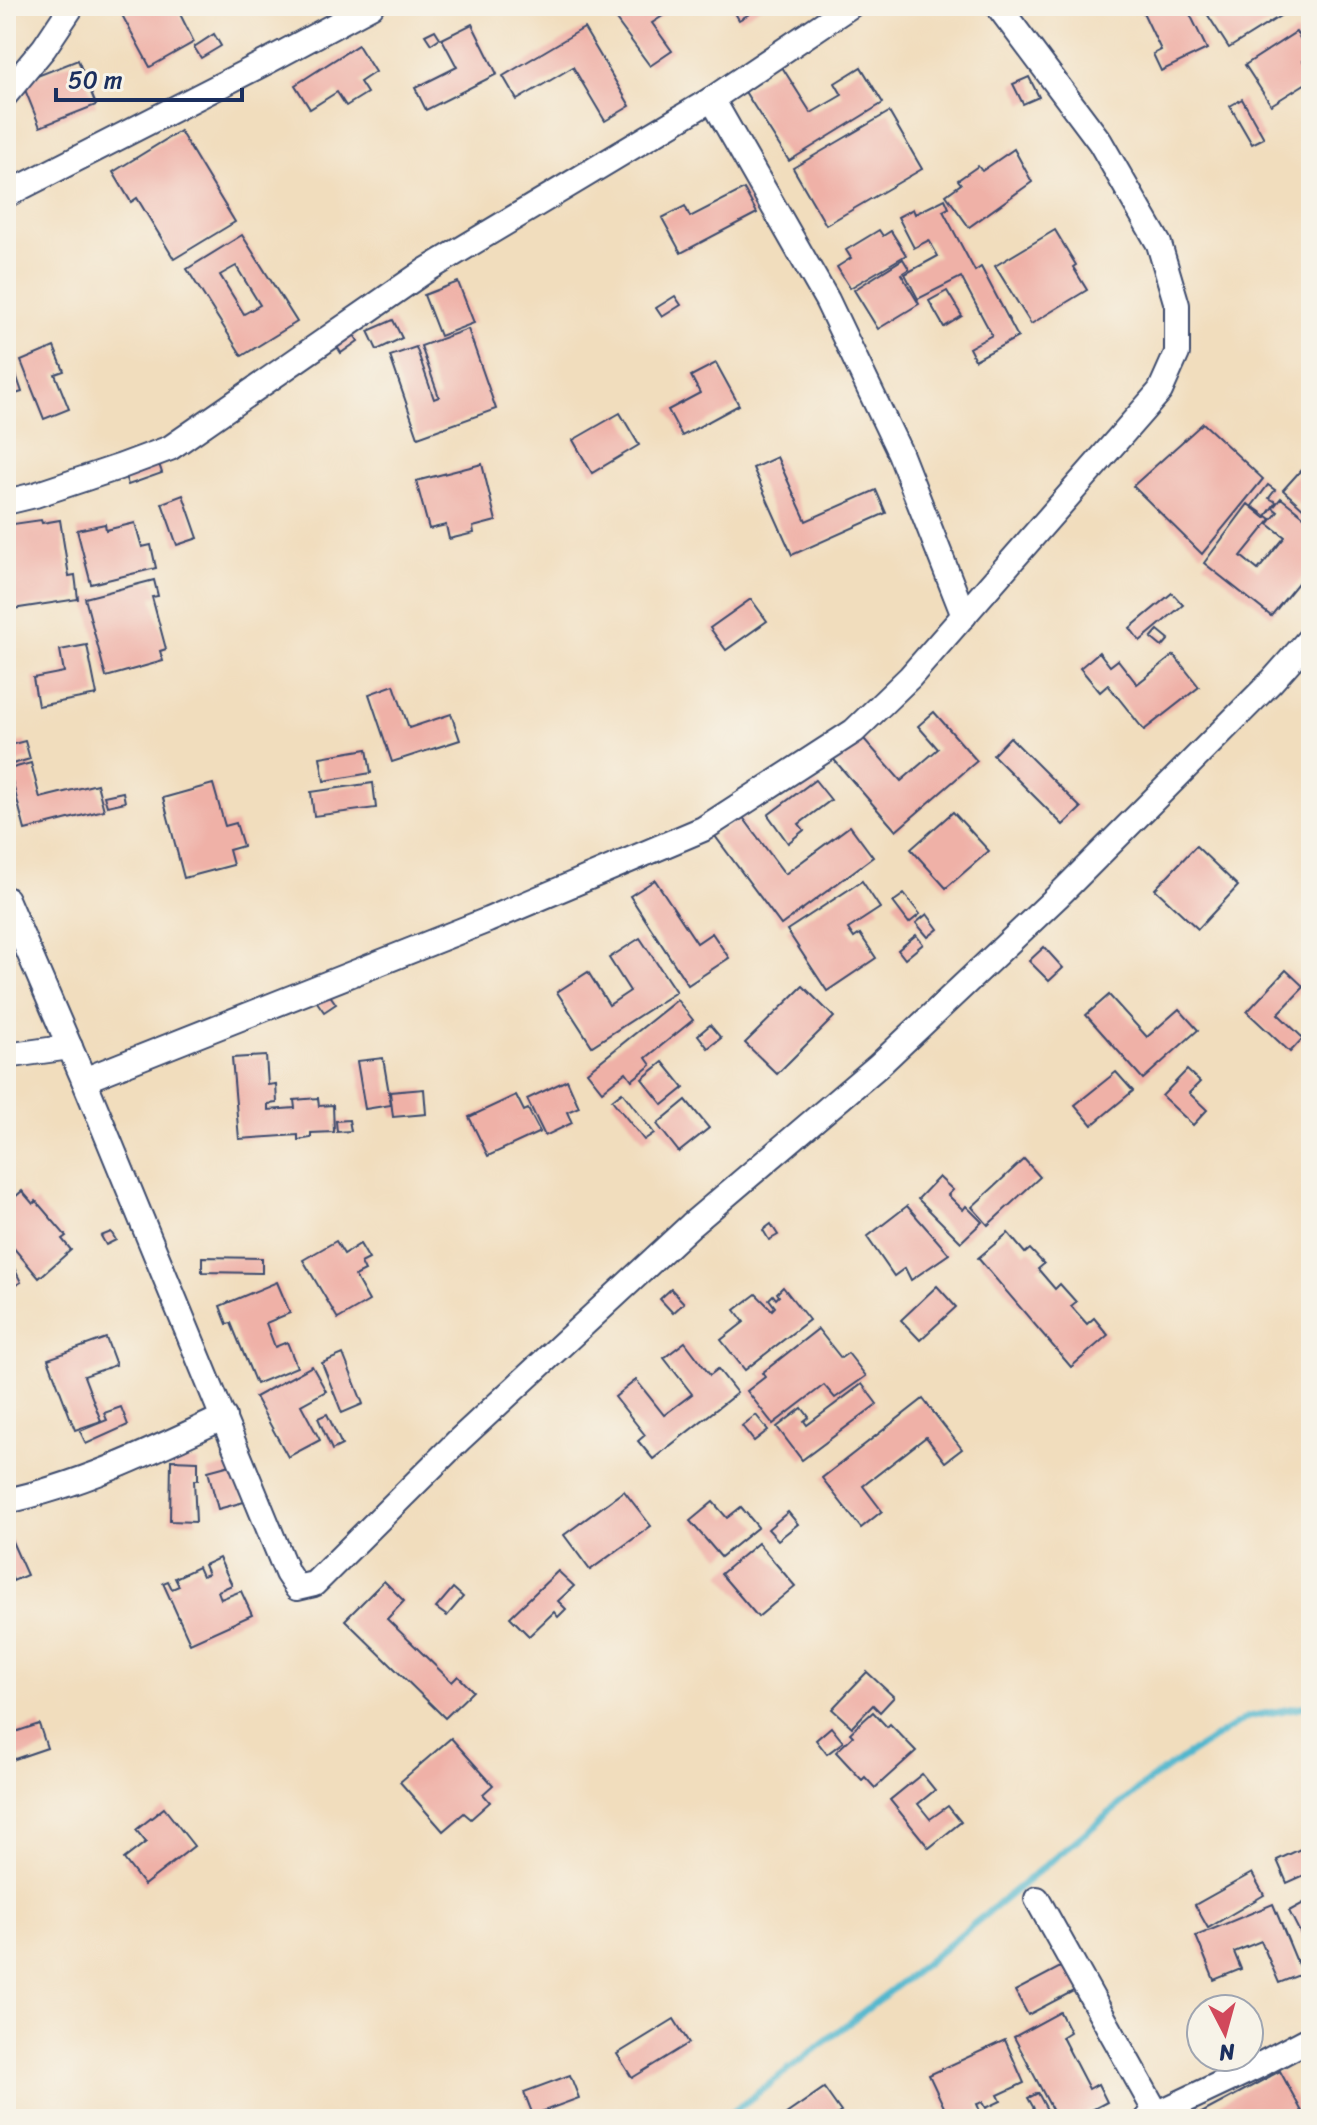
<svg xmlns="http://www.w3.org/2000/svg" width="1317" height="2125" font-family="Sriracha,sans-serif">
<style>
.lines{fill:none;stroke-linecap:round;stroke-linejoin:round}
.stream{stroke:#4fb6cd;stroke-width:7}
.building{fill:#efb1a7;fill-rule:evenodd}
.street-casing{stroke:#3b496c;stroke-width:28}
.street{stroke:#fff;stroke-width:24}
</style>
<rect width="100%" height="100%" fill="#f7f3e8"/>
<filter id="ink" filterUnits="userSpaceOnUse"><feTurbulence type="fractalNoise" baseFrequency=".0125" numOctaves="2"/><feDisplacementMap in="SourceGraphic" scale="16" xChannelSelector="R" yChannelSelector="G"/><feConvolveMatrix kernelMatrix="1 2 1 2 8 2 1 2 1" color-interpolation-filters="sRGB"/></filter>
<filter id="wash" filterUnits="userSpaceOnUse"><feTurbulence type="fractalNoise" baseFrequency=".006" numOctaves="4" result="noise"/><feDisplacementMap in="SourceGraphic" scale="32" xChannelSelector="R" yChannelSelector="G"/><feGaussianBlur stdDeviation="1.8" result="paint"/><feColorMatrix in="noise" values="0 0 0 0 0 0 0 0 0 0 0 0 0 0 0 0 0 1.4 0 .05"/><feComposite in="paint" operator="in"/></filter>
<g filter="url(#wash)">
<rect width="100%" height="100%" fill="#f1ddbd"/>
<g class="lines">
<path class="stream" d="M724,2119L915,1972L1155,1776L1248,1717L1311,1705"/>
</g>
<g id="blocks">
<g class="building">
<path d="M141,6H145L149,13L162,6H176L194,42L150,67L122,15Z"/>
<path d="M630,6H678L652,23L672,51L650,66L614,17Z"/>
<path d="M731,6H763L739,20Z"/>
<path d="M1140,6H1186L1207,49L1161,71L1153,54L1161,50Z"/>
<path d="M1202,6H1232L1236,12L1247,6H1281L1285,13L1229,48Z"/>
<path d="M472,24L497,74L426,110L415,88L457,67L442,39Z"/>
<path d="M584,28L630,106L605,121L573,67L517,100L503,76Z"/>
<path d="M435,30L440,38L431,44L425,35Z"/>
<path d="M1296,32L1311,55L1303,61L1311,74V80L1271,105L1245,65Z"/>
<path d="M214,34L221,46L201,58L194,47Z"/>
<path d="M358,45L375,72L360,82L367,93L346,106L337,92L310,109L295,85Z"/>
<path d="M78,60L96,105L40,127L22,82Z"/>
<path d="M782,67L811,113L842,95L835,83L861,67L883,103L789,161L744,90Z"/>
<path d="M1029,77L1039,97L1023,104L1013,84Z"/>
<path d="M1242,99L1264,138L1252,144L1230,106Z"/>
<path d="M889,112L922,169L826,225L793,168Z"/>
<path d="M180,131L235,222L174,259L137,198L131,202L113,172Z"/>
<path d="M1014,149L1032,182L969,227L946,195L961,184L958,180L978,166L982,171Z"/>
<path d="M1311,151V177H1310L1303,154Z"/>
<path d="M744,189L757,213L681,253L662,218L685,206L690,217Z"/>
<path d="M945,199L949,208L943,211L975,271L981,267L1018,337L975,360L969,348L992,335L961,277L918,299L905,274L938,256L929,240L914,248L898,217L913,209L915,214Z"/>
<path d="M879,230L883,236L891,231L906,255L850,288L837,267L851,258L846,250Z"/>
<path d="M1055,230L1076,265L1073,267L1087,290L1031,324L995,266Z"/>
<path d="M242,235L297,322L242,356L187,269ZM236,266L260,305L244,314L220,275Z"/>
<path d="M903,259L909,269L901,274L919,304L878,329L854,290Z"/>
<path d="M458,282L474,323L440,336L424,295Z"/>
<path d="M947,291L962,316L944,327L929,301Z"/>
<path d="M675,296L681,305L662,317L656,308Z"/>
<path d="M393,320L402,338L377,350L368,331Z"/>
<path d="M468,329L496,409L418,437L390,356L416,347L434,399L439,397L421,346Z"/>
<path d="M353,333L358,341L341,353L336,345Z"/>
<path d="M54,347L64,371L55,374L69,409L44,419L21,361Z"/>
<path d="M11,360L22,392L6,397V361Z"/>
<path d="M716,363L739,405L682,436L668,410L700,393L691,376Z"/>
<path d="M620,413L639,445L592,473L573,440Z"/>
<path d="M1203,423L1263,479L1202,554L1133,486Z"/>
<path d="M777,457L806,521L876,490L886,513L792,555L753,468Z"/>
<path d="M157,458L162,473L128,485L123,469Z"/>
<path d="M482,464L496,521L473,527L474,533L449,539L446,525L429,529L416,481Z"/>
<path d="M1301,470L1311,479V505L1306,511L1283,490Z"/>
<path d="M1268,485L1275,490L1269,498L1276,502L1266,516L1252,506Z"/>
<path d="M183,495L198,538L177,545L162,503Z"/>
<path d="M1281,498L1311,522V567L1271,616L1204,563L1248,504L1265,518L1267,516L1271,519L1241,556L1258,570L1285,537L1268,524L1278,512L1273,508Z"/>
<path d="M41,520L42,523L60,520L69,576L75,575L78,599L6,610V525Z"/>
<path d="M135,523L142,547L151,545L156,568L91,584L77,530L105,524L106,530Z"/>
<path d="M154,580L158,596L152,597L166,649L160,651L163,661L106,677L85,598Z"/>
<path d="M1172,593L1183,605L1140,641L1130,628Z"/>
<path d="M751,599L767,621L726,650L710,628Z"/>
<path d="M1158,630L1169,639L1162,647L1151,638Z"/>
<path d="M87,645L97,695L38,706L33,678L64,672L60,650Z"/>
<path d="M1099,652L1110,666L1118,660L1137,684L1174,655L1199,687L1144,730L1108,685L1100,692L1080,668Z"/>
<path d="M394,685L409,728L451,714L460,740L392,762L369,694Z"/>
<path d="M934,712L977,761L896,831L829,754L857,731L901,781L938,749L918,726Z"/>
<path d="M1010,737L1081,808L1063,825L993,755Z"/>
<path d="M25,741L30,759L6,766V746Z"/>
<path d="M367,749L371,773L324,781L320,757Z"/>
<path d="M31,763L40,798L97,784L104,810L25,830L9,769Z"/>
<path d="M815,780L831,800L799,824L804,830L788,843L768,815Z"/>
<path d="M373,783L376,808L314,816L311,792Z"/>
<path d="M213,784L225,826L236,823L243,846L229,850L233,865L184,878L163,798Z"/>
<path d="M123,792L125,802L107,806L104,796Z"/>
<path d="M953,812L989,851L946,888L911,849Z"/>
<path d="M742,816L785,874L850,826L873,857L781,925L715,836Z"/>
<path d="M1196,846L1238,886L1198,929L1155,889Z"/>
<path d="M655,880L697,943L712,933L729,958L688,985L630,896Z"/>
<path d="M862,881L880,908L848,929L854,938L860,934L876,958L827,991L787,930Z"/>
<path d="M904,894L920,914L909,923L893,902Z"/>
<path d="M927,914L938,929L928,937L916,923Z"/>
<path d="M916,935L923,944L905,959L898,950Z"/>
<path d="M640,938L676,992L592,1046L557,992L588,972L609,1005L630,991L609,958Z"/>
<path d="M1044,947L1063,968L1049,981L1029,961Z"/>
<path d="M1286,970L1304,987L1278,1014L1303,1038L1290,1052L1247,1012Z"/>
<path d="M803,986L834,1017L777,1074L745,1043Z"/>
<path d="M329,994L336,1004L324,1012L317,1002Z"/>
<path d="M1109,995L1147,1037L1179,1009L1198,1030L1143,1079L1086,1015Z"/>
<path d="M677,1000L693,1020L646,1058L651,1065L632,1080L626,1072L602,1091L587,1072Z"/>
<path d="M710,1025L721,1038L708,1048L698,1035Z"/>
<path d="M266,1056L268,1085L276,1084L277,1103L268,1104V1110L295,1108L294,1100L318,1098L319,1106L333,1105L334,1132L311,1133V1138L298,1140V1135L239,1139L232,1058Z"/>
<path d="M383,1058L391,1105L365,1109L357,1061Z"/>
<path d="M663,1062L684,1088L663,1105L642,1079Z"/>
<path d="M1187,1070L1200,1082L1189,1093L1207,1110L1193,1125L1162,1096Z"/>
<path d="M1116,1072L1133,1091L1092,1125L1075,1105Z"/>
<path d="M567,1080L579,1107L567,1112L572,1123L545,1136L527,1099Z"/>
<path d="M424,1089L426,1114L393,1117L390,1092Z"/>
<path d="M622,1092L654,1133L644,1140L612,1100Z"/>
<path d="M516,1095L524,1111L528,1109L540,1132L488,1156L469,1117Z"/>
<path d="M686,1100L709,1128L679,1152L657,1124Z"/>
<path d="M349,1120L351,1131L337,1132L336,1121Z"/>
<path d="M1024,1159L1040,1177L988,1225L972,1207Z"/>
<path d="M939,1177L953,1190L948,1195L963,1210L966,1206L982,1222L961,1242L918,1199Z"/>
<path d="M22,1191L33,1204L36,1201L66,1236L62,1239L71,1250L39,1278L6,1239V1205Z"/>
<path d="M907,1206L949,1254L911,1280L905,1268L894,1276L867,1237Z"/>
<path d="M771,1224L778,1235L769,1240L763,1230Z"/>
<path d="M111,1232L116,1240L106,1245L101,1236Z"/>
<path d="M1008,1233L1025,1253L1030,1249L1044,1264L1038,1269L1055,1289L1060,1284L1076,1302L1071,1306L1087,1324L1094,1318L1108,1335L1071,1367L978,1258Z"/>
<path d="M336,1241L344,1254L360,1244L369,1259L361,1263L365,1271L355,1276L369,1301L338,1319L303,1260Z"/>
<path d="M202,1257L262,1258V1273L202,1272Z"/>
<path d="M9,1258L21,1282L14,1286L6,1271V1259Z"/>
<path d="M277,1282L290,1313L266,1323L275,1347L287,1342L297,1367L256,1384L231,1323L227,1324L220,1306Z"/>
<path d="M937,1286L956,1307L920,1340L901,1320Z"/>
<path d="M783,1287L809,1320L745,1370L721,1340L744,1322L735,1310L756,1294L772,1310L775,1307L769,1299L773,1295L776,1299L779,1296L777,1293Z"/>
<path d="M671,1289L684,1303L673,1313L660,1299Z"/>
<path d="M818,1329L841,1358L848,1353L866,1376L835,1398L824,1385L773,1424L747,1391L765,1377L762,1373Z"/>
<path d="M106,1338L116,1365L84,1376L101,1421L75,1430L48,1359Z"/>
<path d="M685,1342L710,1375L718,1369L737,1393L653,1459L638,1441L645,1435L615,1397L636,1380L664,1415L692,1394L664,1358Z"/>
<path d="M343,1354L363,1404L342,1413L322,1363Z"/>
<path d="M312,1366L326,1391L301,1405L320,1440L288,1457L255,1397Z"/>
<path d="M862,1384L877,1404L802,1460L777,1427L802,1408L809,1417L804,1421L807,1425Z"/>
<path d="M923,1399L962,1449L945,1462L926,1437L863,1486L882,1511L861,1528L822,1478Z"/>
<path d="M121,1407L128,1425L86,1444L80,1431L107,1420L104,1413Z"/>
<path d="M327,1414L342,1445L332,1450L318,1418Z"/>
<path d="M756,1415L768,1430L754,1441L742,1426Z"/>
<path d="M171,1460L198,1461V1480H194L196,1522L170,1521Z"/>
<path d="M234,1464L244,1502L218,1509L208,1471Z"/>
<path d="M624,1491L651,1526L590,1570L564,1535Z"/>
<path d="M713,1502L727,1518L741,1507L758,1527L721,1557L690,1521Z"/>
<path d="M788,1512L798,1524L778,1540L768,1529Z"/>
<path d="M6,1528L27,1575L13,1581L12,1578L6,1581Z"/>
<path d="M758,1543L795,1586L758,1617L721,1574Z"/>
<path d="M219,1558L232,1585L218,1591L221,1599L241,1591L252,1615L190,1643L163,1583L168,1581L172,1589L179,1586L175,1578L198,1567L202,1576L208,1574L204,1565Z"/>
<path d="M558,1571L574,1586L558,1601L566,1609L558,1617L554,1612L529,1636L510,1617Z"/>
<path d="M384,1581L404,1601L387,1619L452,1682L458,1676L473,1691L445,1718L345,1620Z"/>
<path d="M453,1588L463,1597L447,1616L436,1608Z"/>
<path d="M867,1672L894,1697L880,1712L873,1705L852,1727L832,1709Z"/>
<path d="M873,1712L887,1727L890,1724L916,1751L875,1788L865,1777L862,1780L836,1752L853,1736L850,1733Z"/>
<path d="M39,1724L47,1748L6,1762V1735Z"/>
<path d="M831,1727L843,1742L827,1754L816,1740Z"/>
<path d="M451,1738L493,1785L483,1794L490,1802L471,1819L464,1813L443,1831L400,1782Z"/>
<path d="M922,1774L935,1790L918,1804L930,1819L948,1806L961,1822L929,1848L890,1800Z"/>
<path d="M164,1808L194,1846L144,1885L124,1859L146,1842L136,1830Z"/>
<path d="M1311,1844V1872L1287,1883L1277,1860Z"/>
<path d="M1252,1873L1264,1895L1208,1928L1195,1905Z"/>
<path d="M1311,1899V1954L1289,1911Z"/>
<path d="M1273,1904L1302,1974L1279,1983L1261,1941L1234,1952L1241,1969L1214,1980L1196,1936Z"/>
<path d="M1068,1963L1081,1987L1028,2015L1015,1991Z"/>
<path d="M1060,2012L1070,2032L1062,2037L1089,2089L1098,2084L1107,2102L1075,2119H1057L1014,2037Z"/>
<path d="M674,2019L689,2043L632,2078L617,2054Z"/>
<path d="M1005,2040L1024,2083L998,2095L1001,2101L986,2108L983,2102L977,2104L980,2111L966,2118L963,2112L949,2118L929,2075Z"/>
<path d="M1280,2071L1306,2119H1195L1194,2117Z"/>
<path d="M570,2075L579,2098L533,2115L524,2092Z"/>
<path d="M824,2088L841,2112L830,2119H779Z"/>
<path d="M1038,2093L1052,2119H1040L1028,2098Z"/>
</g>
</g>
</g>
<g filter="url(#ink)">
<use href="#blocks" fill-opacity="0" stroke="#3b496c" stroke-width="2"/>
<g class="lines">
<g class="street-casing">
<g id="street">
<path d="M6,94L44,48L72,6"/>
<path d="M712,99L827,300L900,453L964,616"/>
<path d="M6,195L270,60L371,6"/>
<path d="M6,502L35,495L119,467L170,448L425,271L712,99L850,6"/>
<path d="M6,899L84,1080L287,1573L297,1588L314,1584L459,1440L691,1225L878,1066L1058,896L1272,681L1311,637"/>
<path d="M6,1056L70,1047"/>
<path d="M84,1080L488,920L703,829L854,731L910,677L1160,391L1177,353V305L1159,244L1100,142L998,6"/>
<path d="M6,1501C82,1485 154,1450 224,1417"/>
<path d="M1037,1899L1157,2114L1170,2119"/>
<path d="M1148,2118L1256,2067L1311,2038"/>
</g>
</g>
<use href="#street" class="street"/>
</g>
</g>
<rect width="1317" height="2125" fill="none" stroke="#f7f3e8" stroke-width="32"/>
<g transform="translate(1225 2033) rotate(174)"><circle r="38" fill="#f7f3e8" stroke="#9fa5b1" stroke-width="2"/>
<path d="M0-6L14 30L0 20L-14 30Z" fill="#d1495b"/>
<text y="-12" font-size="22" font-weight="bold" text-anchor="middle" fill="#1b2f5e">N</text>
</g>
<path d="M56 88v12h186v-12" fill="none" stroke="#1b2f5e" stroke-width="4"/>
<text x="68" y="88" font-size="24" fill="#1b2f5e" stroke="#f7f3e8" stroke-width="6" paint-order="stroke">50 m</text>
</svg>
